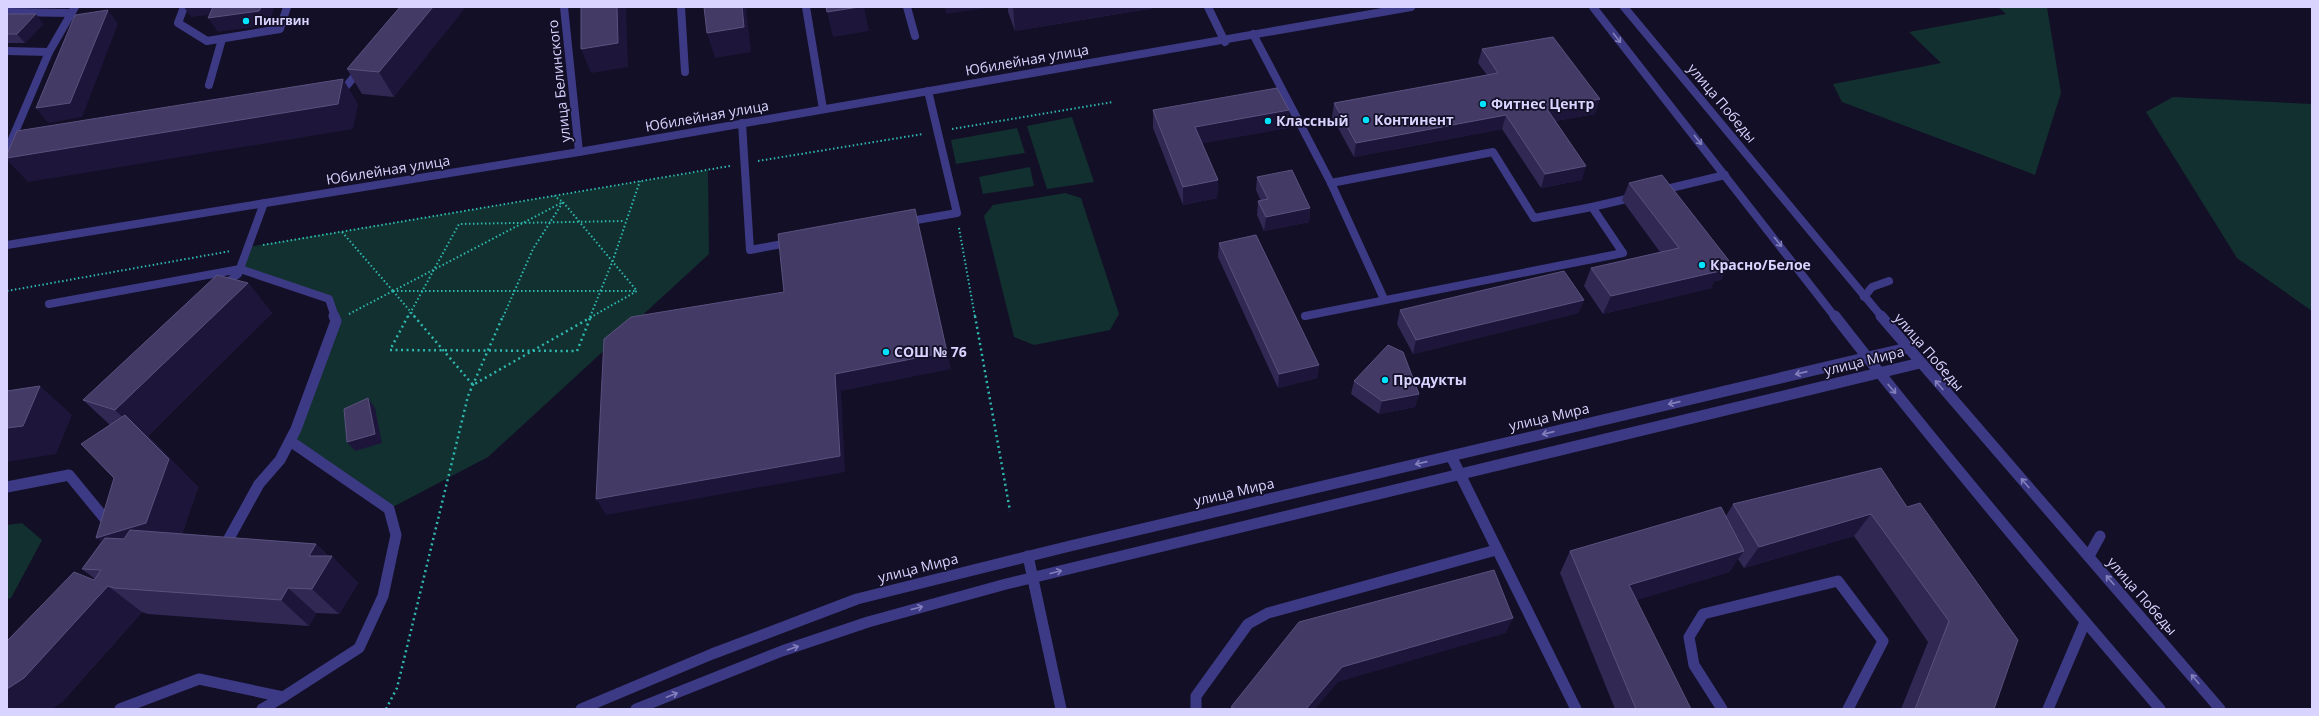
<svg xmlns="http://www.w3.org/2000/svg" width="2319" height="716" font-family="'Open Sans',sans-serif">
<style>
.green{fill:#12302f}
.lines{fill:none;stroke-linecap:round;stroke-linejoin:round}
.path-far1{stroke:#2fb8b0;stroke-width:2;stroke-dasharray:1.5 2.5;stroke-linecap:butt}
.path{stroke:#2fb8b0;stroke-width:2.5;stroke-dasharray:2 3.5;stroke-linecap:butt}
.service-far1{stroke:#3d3a85;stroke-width:8}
.service{stroke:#3d3a85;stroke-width:11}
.minor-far1{stroke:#3d3a85;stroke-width:8}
.minor{stroke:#3d3a85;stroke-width:11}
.tertiary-far1{stroke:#3d3a85;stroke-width:8}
.tertiary{stroke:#3d3a85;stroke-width:11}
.wall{fill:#312854}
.shaded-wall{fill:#1d163a}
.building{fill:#433a66;stroke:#5a527e}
.oneway{stroke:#837fbc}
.poi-dot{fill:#00e5ff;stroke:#130f26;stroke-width:1.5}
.labels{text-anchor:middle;stroke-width:3.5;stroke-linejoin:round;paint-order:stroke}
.far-poi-label{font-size:12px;font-weight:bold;fill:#d9d4ff;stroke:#130f26;text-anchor:start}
.street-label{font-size:14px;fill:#d9d4ff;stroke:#130f26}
.poi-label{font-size:14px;font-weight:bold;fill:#d9d4ff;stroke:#130f26;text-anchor:start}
</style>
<rect width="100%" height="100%" fill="#130f26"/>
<g class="green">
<path d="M1998,7H2047L2061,93L2035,175L1842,102L1833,84L1941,63L1909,32L2006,14Z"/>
<path d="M2173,97L2312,104V311L2237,258L2146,112Z"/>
<path d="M1072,117L1094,182L1047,189L1027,126Z"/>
<path d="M1017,128L1025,153L956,164L951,140Z"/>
<path d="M1030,167L1034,186L983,194L979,177Z"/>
<path d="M708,170L709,254L488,457L389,509L290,441L336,321L329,300L240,269L248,247Z"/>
<path d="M1065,193L1081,198L1119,314L1110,330L1034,345L1014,337L984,216L993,205Z"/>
<path d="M22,523L42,540L11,598L7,599V525Z"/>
</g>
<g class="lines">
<g class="path-far1">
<path d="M952,129L1113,102"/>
<path d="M758,161L923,134"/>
<path d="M959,228L975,317"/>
<path d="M342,232L393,291"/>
<path d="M263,245L730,166"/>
<path d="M7,291L231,251"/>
<path d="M393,291L415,317"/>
<path d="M393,291L563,202L637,291L591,317"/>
<path d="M393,291H636"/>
<path d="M349,314L393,291"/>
<path d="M408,317L459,224L625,221"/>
<path d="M503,317L533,249L563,202L554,196"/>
<path d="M590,317L613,260L640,181"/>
</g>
<g class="path">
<path d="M408,316L390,350L577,351L591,316"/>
<path d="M414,316L473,385L593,316"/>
<path d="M975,316L1010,511"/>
<path d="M386,709L397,688L468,396L503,316"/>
</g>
<g class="service-far1">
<path d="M184,7L178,23L207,41L280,29L287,7"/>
<path d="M681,7L685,72"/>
<path d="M806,7L823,109"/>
<path d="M907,7L915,36"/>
<path d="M1208,7L1225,42"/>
<path d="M7,12L71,13"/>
<path d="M7,51L49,52"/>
<path d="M209,85L222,39"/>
<path d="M339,95L362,67"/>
<path d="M742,123L750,250L793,242"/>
<path d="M7,151L49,52L75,7"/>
<path d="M905,222L957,213L928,91"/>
<path d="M222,287L238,274L264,203"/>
<path d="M1864,297L1872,287L1889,281"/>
<path d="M49,304L240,269L329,299L335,317"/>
</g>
<g class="service">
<path d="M1451,456L1576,709"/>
<path d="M7,487L69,475L110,525L109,527"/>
<path d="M227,542L259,484L280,460L296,429L336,321L334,316"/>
<path d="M1028,556L1061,709"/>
<path d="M120,709L199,679L283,697L359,648L383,596L396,535L389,509L290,441"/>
<path d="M262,709L283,697"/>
<path d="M1196,709V696L1248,624L1268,613L1496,550"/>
<path d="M1722,709L1694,665L1689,637L1703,614L1838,581L1883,641L1848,709"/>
</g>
<g class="minor-far1">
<path d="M564,7L579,152"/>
<path d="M1253,34L1331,183L1384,299"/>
<path d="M1658,191L1725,175"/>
<path d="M1592,207L1635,197"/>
<path d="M7,245L579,152L1411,7"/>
<path d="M1305,316L1623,253L1592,207L1534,218L1493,152L1331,183"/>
</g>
<g class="minor">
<path d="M2089,556L2100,536"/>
<path d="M2048,709L2085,622"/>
</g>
<g class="tertiary-far1">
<path d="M1593,7L1835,317"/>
<path d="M1624,7L1882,317"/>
</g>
<g class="tertiary">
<path d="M1835,316C1939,450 2049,580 2160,709"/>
<path d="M1881,316L2220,709"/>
<path d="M581,709L712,654L857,599L1070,546L1907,348"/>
<path d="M636,709L782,651L868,622L1006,584L1920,363"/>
</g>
</g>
<g class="wall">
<path d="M400,7L394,97L362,94L347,69Z"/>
<path d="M1008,7H1160L1015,31L1008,12Z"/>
<path d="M7,14L43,24L25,43H7Z"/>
<path d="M1482,49L1595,114L1555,121L1582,180L1541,188L1502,129L1354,157L1332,117L1334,103L1487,75L1478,63Z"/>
<path d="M1153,110H1289L1287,128L1202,143L1218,180L1217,198L1183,205L1153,128Z"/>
<path d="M1257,177L1310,208L1309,222L1264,231L1257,215L1258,201H1261L1256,190Z"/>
<path d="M1629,183L1730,262L1721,280L1714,281L1711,288L1603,314L1584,286L1591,268L1660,252L1622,200Z"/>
<path d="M1219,243L1319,365L1317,378L1278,388L1218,257Z"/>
<path d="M248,283L272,313L148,436L198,487L182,534L316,544L328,556L358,583L339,614L316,613L309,626L148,614L142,612L62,702L94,580L95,579L82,569L101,542L114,478L110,425L83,400Z"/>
<path d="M1584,300L1578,313L1413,354L1397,324L1400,310Z"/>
<path d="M1354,381L1419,394L1415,407L1379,414L1351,394Z"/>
<path d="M1881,468L1994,709H1901L1928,642L1854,536L1744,568L1738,559L1729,572L1636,600L1691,709H1615L1560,573L1570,551L1726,516L1733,504Z"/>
</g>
<g class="shaded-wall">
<path d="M184,7H221L225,13L191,17Z"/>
<path d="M261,7H274V8L269,25L218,32L208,18Z"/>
<path d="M433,7H466L394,97L379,72Z"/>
<path d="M617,7H626L628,67L591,73L581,49Z"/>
<path d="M742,7H746L751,52L715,58L707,33Z"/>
<path d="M859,7H864L869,31L833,37L827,12Z"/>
<path d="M945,7H986V8L946,14Z"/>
<path d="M1013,7H1160L1015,31Z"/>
<path d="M108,10L118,24L82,117L48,123L36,108Z"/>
<path d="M36,14L43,24L25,43L17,34Z"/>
<path d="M343,79L358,104L353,129L28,182L7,160V158Z"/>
<path d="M1600,99L1595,114L1543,123L1547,109Z"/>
<path d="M1289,110L1287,128L1194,145L1195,127Z"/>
<path d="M1506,115L1502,129L1354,157L1356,143Z"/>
<path d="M1586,166L1582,180L1541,188L1545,174Z"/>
<path d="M1218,180L1217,198L1183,205V187Z"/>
<path d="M1310,208L1309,222L1264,231L1266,217Z"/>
<path d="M1730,262L1721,280L1714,281L1711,288L1603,314L1611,296L1715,265Z"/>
<path d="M248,283L272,313L148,436L198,487L177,550L129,564L96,538L146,439L115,410Z"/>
<path d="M1584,300L1578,313L1413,354L1416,340Z"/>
<path d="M947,352L951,369L841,391L845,472L606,515L596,499L835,374Z"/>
<path d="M1319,365L1317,378L1278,388L1279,374Z"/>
<path d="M40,386L72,415L56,454L7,462V428Z"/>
<path d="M1419,394L1415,407L1379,414L1382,401Z"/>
<path d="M368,398L375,408L382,443L355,451L347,442Z"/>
<path d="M1871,514L1854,536L1744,568L1759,547Z"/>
<path d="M316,544L330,559L332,556L358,583L339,614L312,589L309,556Z"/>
<path d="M1744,551L1729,572L1617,606L1629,585Z"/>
<path d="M108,586L142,612L62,702L52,709H7V689Z"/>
<path d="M288,588L316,613L309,626L281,600Z"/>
<path d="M1513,618L1506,633L1338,682L1315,709H1306L1342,667Z"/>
</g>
<g class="building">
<path d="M213,7H261L259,11L208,18Z"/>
<path d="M400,7H433L379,72L347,69Z"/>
<path d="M581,7H617L618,43L581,49Z"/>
<path d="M704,7H742L744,27L707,33Z"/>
<path d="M826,7H859L827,12Z"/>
<path d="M108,10L70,103L36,108L75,15Z"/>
<path d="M7,14H36L17,34H7Z"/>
<path d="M1553,37L1600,99L1547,109L1586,166L1545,174L1506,115L1356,143L1334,103L1498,73L1482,49Z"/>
<path d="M343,79L338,104L7,158V154L17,131Z"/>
<path d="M1277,88L1289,110L1195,127L1218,180L1183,187L1153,110Z"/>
<path d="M1292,170L1310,208L1266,217L1258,201L1268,199L1257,177Z"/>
<path d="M1662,175L1730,262L1715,265L1720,271L1611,296L1591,268L1679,248L1629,183Z"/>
<path d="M915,209L947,352L835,374L840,456L596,499L604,339L631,317L784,292L778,234Z"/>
<path d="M1256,235L1319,365L1279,374L1219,243Z"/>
<path d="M1564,271L1584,300L1416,340L1400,310Z"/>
<path d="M217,275L248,283L115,410L83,400Z"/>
<path d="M1388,345L1403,352L1419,394L1382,401L1354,381Z"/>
<path d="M40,386L23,426L7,428V391Z"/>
<path d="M368,398L375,434L347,442L344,409Z"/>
<path d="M125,415L169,459L146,523L96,538L114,478L81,444Z"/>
<path d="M1881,468L1907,507L1920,503L2018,640L1994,709H1915L1949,621L1871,514L1759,547L1733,504Z"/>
<path d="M1721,507L1744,551L1629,585L1691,709H1636L1570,551Z"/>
<path d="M130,530L316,544L309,556H332L312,589L288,588L281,600L114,588L108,586L24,678L7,689V641L74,572L94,580L101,570L82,569L105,538L124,539Z"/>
<path d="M1494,570L1513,618L1342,667L1306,709H1235L1231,707L1299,622Z"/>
</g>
<defs><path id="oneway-shaft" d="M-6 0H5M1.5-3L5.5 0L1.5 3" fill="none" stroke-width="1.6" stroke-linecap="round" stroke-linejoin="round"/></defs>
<g class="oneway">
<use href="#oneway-shaft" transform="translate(1617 38) rotate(52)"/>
<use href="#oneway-shaft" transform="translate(1698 140) rotate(52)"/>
<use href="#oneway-shaft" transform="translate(1778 242) rotate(52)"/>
<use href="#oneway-shaft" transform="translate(1801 373) rotate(167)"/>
<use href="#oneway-shaft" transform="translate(1939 385) rotate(-131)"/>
<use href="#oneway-shaft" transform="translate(1892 389) rotate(50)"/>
<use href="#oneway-shaft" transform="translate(1674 403) rotate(167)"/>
<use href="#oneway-shaft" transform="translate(1548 433) rotate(167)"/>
<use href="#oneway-shaft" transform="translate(1421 463) rotate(167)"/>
<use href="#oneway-shaft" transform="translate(2025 483) rotate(-131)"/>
<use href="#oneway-shaft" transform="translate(1056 572) rotate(-14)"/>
<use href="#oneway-shaft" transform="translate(2110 580) rotate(-131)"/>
<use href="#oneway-shaft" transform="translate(917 608) rotate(-15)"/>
<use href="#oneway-shaft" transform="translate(793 648) rotate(-19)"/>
<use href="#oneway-shaft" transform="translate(2195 679) rotate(-130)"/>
<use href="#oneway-shaft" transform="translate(672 695) rotate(-21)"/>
</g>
<g class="poi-dot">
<circle cx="246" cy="21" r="4"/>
<circle cx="1483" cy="104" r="4"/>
<circle cx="1366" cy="120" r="4"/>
<circle cx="1268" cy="121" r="4"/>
<circle cx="1702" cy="265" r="4"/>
<circle cx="886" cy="352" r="4"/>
<circle cx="1385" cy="380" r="4"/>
</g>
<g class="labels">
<g class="far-poi-label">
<text x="254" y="25">Пингвин</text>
</g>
<g class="street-label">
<text transform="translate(1027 60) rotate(-10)" y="5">Юбилейная улица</text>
<text transform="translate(559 81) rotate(-96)" y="5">улица Белинского</text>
<text transform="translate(1722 103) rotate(50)" y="5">улица Победы</text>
<text transform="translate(707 116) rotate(-10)" y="5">Юбилейная улица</text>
<text transform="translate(388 170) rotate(-9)" y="5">Юбилейная улица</text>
<text transform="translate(1929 352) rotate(49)" y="5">улица Победы</text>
<text transform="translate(1864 361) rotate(-14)" y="5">улица Мира</text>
<text transform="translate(1549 417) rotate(-13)" y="5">улица Мира</text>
<text transform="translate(1234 492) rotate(-13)" y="5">улица Мира</text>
<text transform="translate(918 568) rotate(-14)" y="5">улица Мира</text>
<text transform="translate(2142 596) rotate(49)" y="5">улица Победы</text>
</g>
<g class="poi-label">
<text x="1491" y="109">Фитнес Центр</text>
<text x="1374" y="125">Континент</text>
<text x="1276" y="126">Классный</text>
<text x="1710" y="270">Красно/Белое</text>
<text x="894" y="357">СОШ № 76</text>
<text x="1393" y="385">Продукты</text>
</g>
</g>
<rect width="2319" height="716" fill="none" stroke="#d9d4ff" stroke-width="16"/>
</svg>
